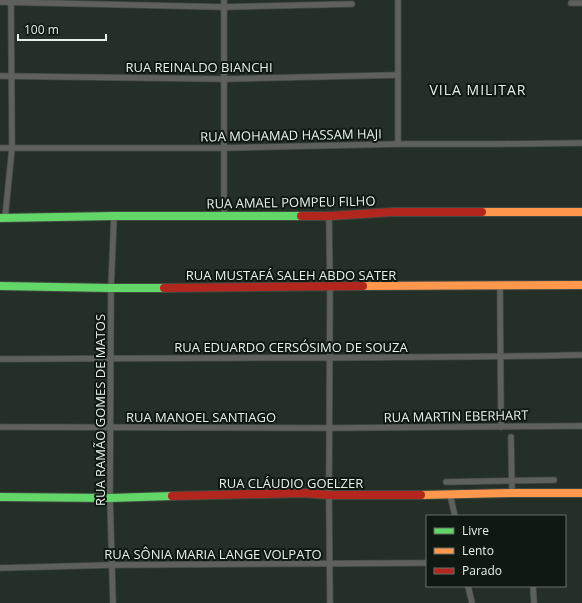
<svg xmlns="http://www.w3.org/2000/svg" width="582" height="603" font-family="'Open Sans',sans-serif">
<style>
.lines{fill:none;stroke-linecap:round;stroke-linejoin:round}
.street-casing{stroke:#404943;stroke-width:7}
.fast-casing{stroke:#404943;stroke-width:10}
.slow-casing{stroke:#404943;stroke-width:10}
.jam-casing{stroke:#404943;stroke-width:10}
.street{stroke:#5d605d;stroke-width:5.5}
.fast{stroke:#63d668;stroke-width:8}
.slow{stroke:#ff974d;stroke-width:8}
.jam{stroke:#b3261e;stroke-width:8}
.labels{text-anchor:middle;stroke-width:4;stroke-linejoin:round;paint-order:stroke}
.street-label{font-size:13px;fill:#e6f2e9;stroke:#101812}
.neighbourhood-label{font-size:14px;letter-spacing:1px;fill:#e6f2e9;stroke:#101812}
</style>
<rect width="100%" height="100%" fill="#242f27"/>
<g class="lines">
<g class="street-casing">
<g id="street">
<path d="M398,0V144"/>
<path d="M0,2L224,7L352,4"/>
<path d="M571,3H582"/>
<path d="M0,76L224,79L398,75"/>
<path d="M0,148H224L398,144H499L582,143"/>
<path d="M224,216V0"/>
<path d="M329,216L330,286L329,495L330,603"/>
<path d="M5,218L12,148L11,0"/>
<path d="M500,285L501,427"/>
<path d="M0,359C194,357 388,359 582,355"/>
<path d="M0,427L330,428L582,426"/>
<path d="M511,437L512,493"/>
<path d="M446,482L554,480"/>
<path d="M450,495L455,516"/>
<path d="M0,568L112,565L427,563"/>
<path d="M468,586L472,603"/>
<path d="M533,586L534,603"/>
<path d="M113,603L110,498L111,288L114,216"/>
</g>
</g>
<g class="fast-casing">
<g id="fast">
<path d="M0,218L114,216H301"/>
<path d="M0,286L111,288H164"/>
<path d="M0,497L110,498L172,496"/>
</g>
</g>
<g class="slow-casing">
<g id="slow">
<path d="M482,212H582"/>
<path d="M363,286L582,285"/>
<path d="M421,495L512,493H582"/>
</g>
</g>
<g class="jam-casing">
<g id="jam">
<path d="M301,216H329L393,212H482"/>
<path d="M164,288L363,286"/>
<path d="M172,496L304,493L329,495H421"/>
</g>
</g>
<use href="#street" class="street"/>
<use href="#fast" class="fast"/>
<use href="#slow" class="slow"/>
<use href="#jam" class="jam"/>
</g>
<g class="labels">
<g class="street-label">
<text x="199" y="72">RUA REINALDO BIANCHI</text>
<text transform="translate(291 135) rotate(-1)" y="5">RUA MOHAMAD HASSAM HAJI</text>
<text transform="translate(291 202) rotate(-1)" y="5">RUA AMAEL POMPEU FILHO</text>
<text x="291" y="280">RUA MUSTAFÁ SALEH ABDO SATER</text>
<text x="291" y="352">RUA EDUARDO CERSÓSIMO DE SOUZA</text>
<text transform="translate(100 410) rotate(-90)" y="5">RUA RAMÃO GOMES DE MATOS</text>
<text transform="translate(456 416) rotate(-1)" y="5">RUA MARTIN EBERHART</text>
<text x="201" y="422">RUA MANOEL SANTIAGO</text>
<text x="291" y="488">RUA CLÁUDIO GOELZER</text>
<text x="213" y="559">RUA SÔNIA MARIA LANGE VOLPATO</text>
</g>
<g class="neighbourhood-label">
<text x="478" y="95">VILA MILITAR</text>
</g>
</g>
<rect x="426" y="515" width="140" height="72" fill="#101812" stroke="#666f68"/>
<rect x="434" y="528" width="20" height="6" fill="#63d668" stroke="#666f68"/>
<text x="462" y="535" font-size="12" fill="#e6f2e9">Livre</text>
<rect x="434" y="548" width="20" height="6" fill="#ff974d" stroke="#666f68"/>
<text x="462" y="555" font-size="12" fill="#e6f2e9">Lento</text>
<rect x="434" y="568" width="20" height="6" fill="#b3261e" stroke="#666f68"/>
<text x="462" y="575" font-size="12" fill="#e6f2e9">Parado</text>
<path d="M18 34v6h88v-6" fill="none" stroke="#e6f2e9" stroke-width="2"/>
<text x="24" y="34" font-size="12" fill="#e6f2e9" stroke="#101812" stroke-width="3" paint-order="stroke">100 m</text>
</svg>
